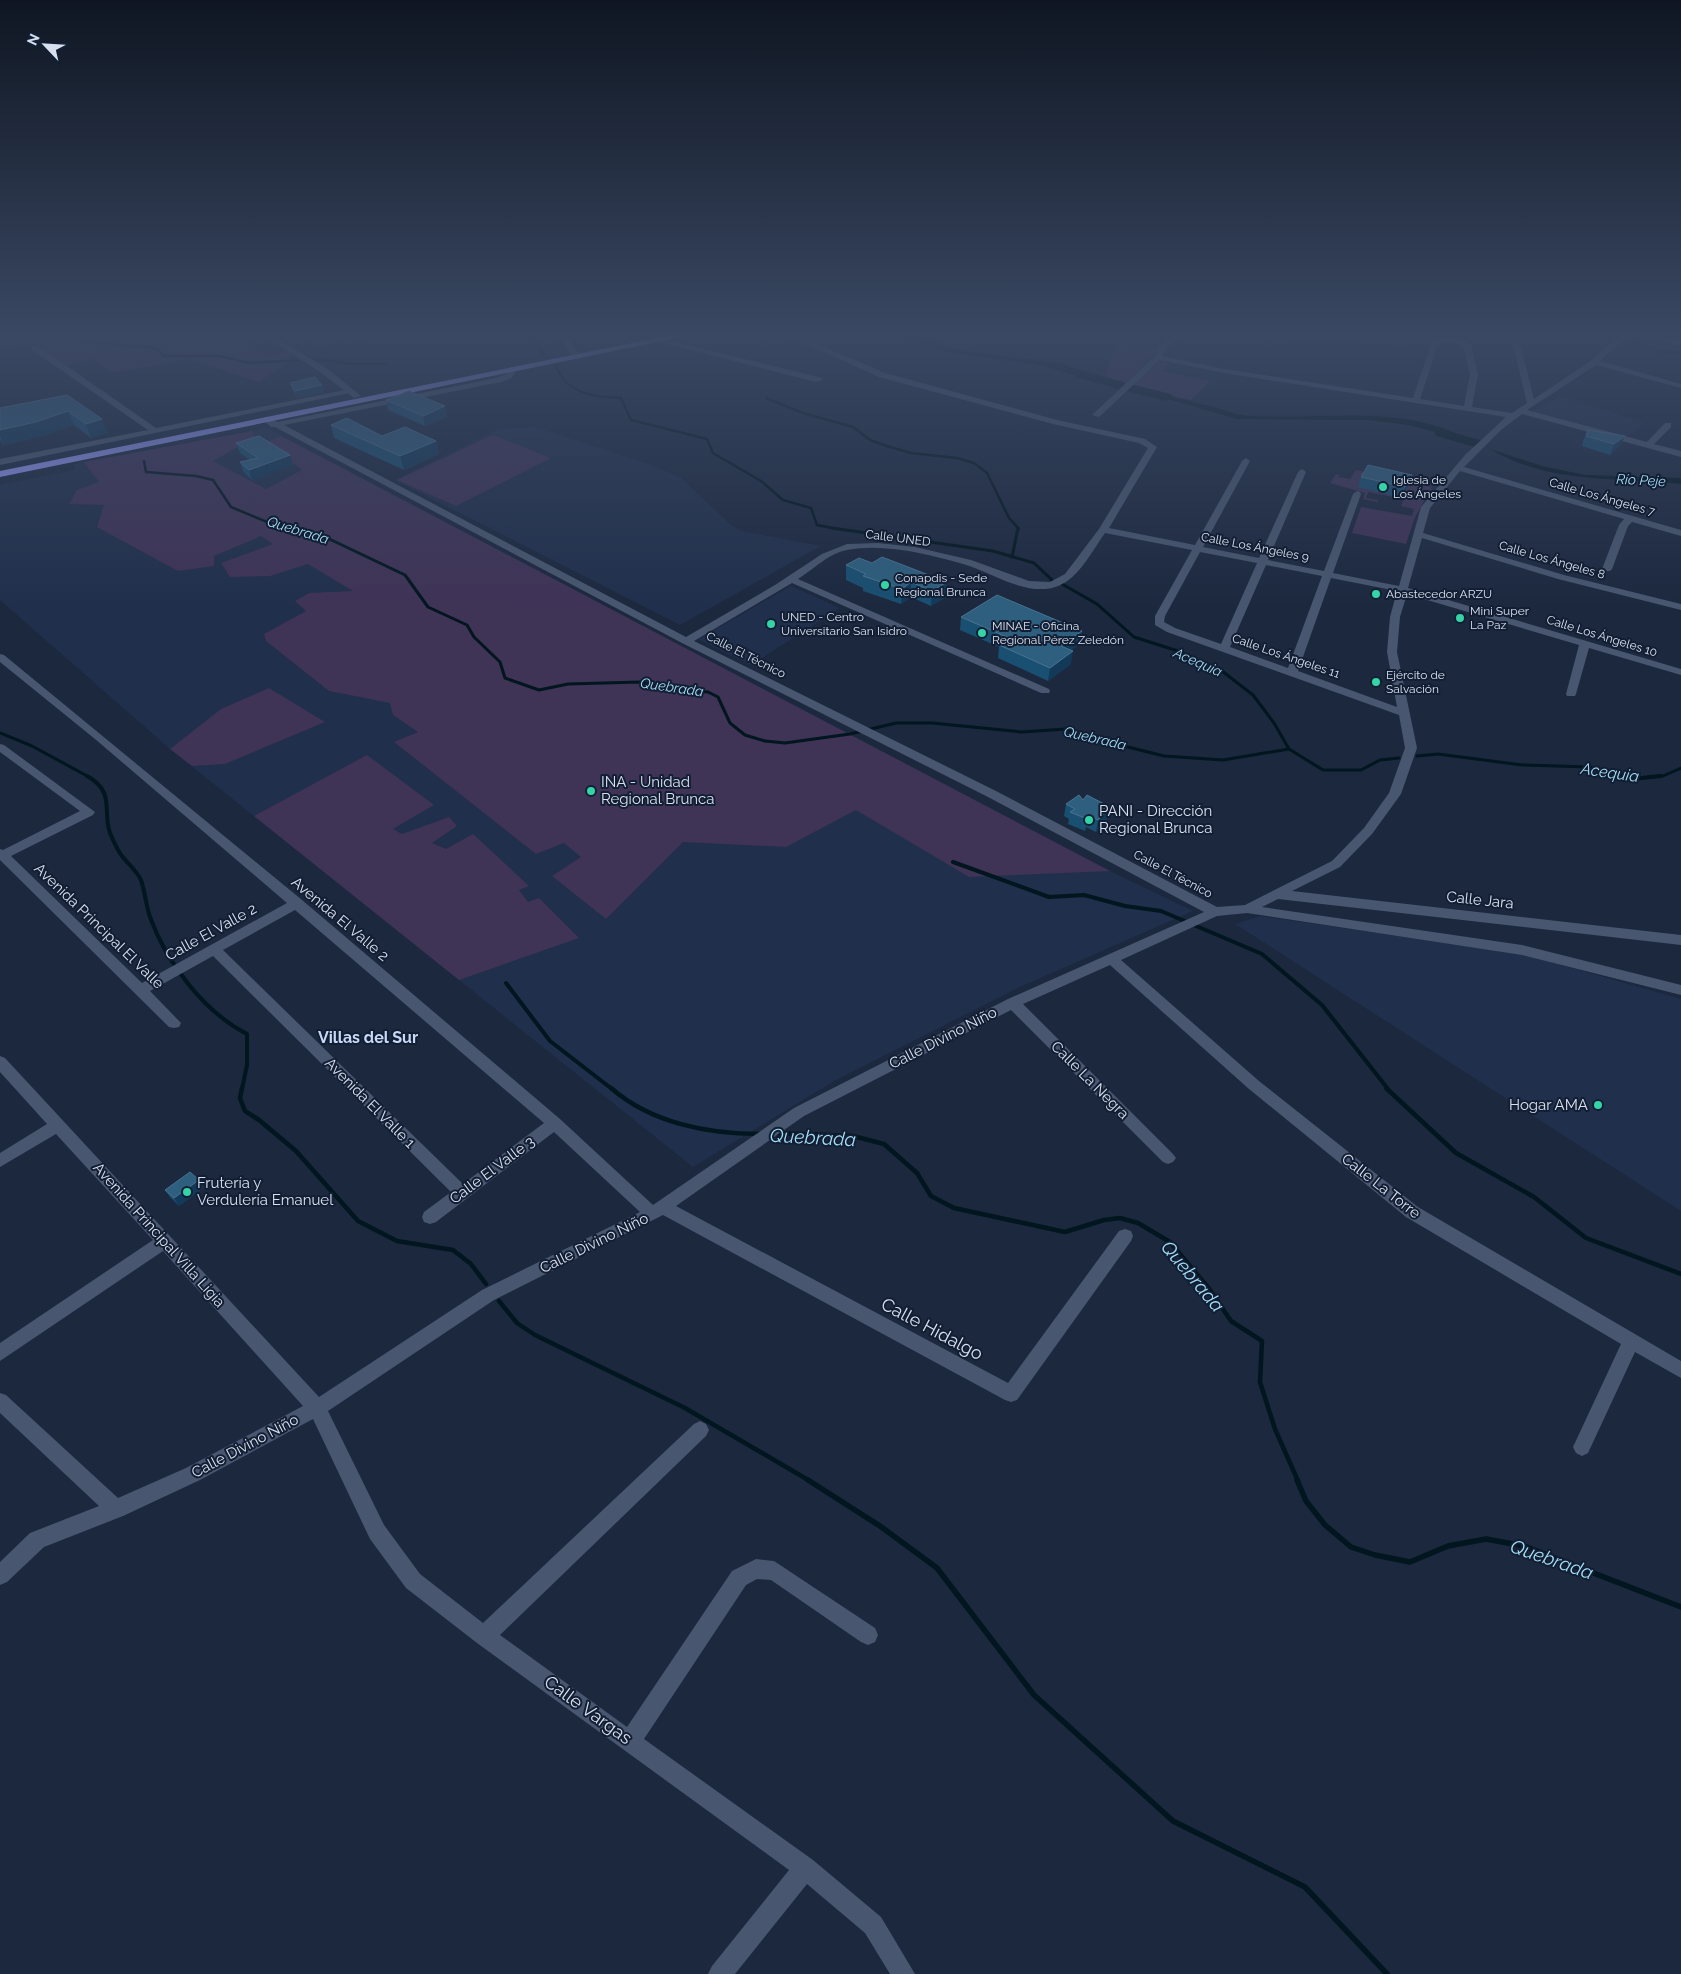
<svg xmlns="http://www.w3.org/2000/svg" width="1681" height="1974" font-family="Raleway,sans-serif">
<style>
.built{fill:#202f4b}
.green{fill:#3f3356}
.water{fill:#01161e}
.lines{fill:none;stroke-linecap:round;stroke-linejoin:round}
.stream-far4{stroke:#01161e;stroke-width:2.5}
.stream-far3{stroke:#01161e;stroke-width:3}
.stream-far2{stroke:#01161e;stroke-width:4}
.stream-far1{stroke:#01161e;stroke-width:4.5}
.stream{stroke:#01161e;stroke-width:5.5}
.river{fill:#01161e;fill-rule:evenodd}
.street{fill:#48566f;fill-rule:evenodd}
.secondary{fill:#48566f;fill-rule:evenodd}
.highway{fill:#969af7;fill-rule:evenodd}
.wall{fill:#194f71}
.shaded-wall{fill:#123957}
.building{fill:#2e5f7f;stroke:#487390}
.poi-dot{fill:#35d4a7;stroke:#121e33;stroke-width:2}
.labels{text-anchor:middle;stroke-width:4;stroke-linejoin:round;paint-order:stroke}
.far-poi-label{font-size:12px;fill:#d8e0ef;stroke:#121e33;text-anchor:start}
.far-street-label{font-size:12px;fill:#d8e0ef;stroke:#121e33}
.far-water-label{font-size:14px;font-style:italic;fill:#a3ddf5;stroke:#121e33}
.poi-label{font-size:15px;fill:#d8e0ef;stroke:#121e33;text-anchor:start}
.street-label{font-size:15px;fill:#d8e0ef;stroke:#121e33}
.water-label{font-size:16px;font-style:italic;fill:#a3ddf5;stroke:#121e33}
.neighbourhood-label{font-size:16px;font-weight:bold;fill:#c8d8f6;stroke:#121e33}
.near-street-label{font-size:18px;fill:#d8e0ef;stroke:#121e33}
.near-water-label{font-size:19px;font-style:italic;fill:#a3ddf5;stroke:#121e33}
</style>
<rect width="100%" height="100%" fill="#1c283e"/>
<g class="built">
<path d="M1560,396L1644,423L1625,438L1532,411Z"/>
<path d="M535,427L651,465L680,477L730,524L741,531L821,546L680,625L395,480L499,429Z"/>
<path d="M267,428L1110,871L1193,911L1020,987L836,1080L693,1167L170,749L0,600V485L75,470L74,464Z"/>
<path d="M791,586L840,608L751,665L698,639Z"/>
<path d="M1260,916L1523,954L1681,999V1211L1235,924Z"/>
</g>
<g class="green">
<path d="M0,332H90L112,335L231,334L267,357L286,351L292,354L288,363L259,382L189,359L112,373L92,359L66,366L38,344L15,346L0,350Z"/>
<path d="M298,332H354C332,344 317,355 298,332Z"/>
<path d="M1257,332H1400L1405,345L1254,335Z"/>
<path d="M1117,340L1132,342V345L1159,347L1153,356L1125,383L1105,377Z"/>
<path d="M1160,361L1169,363L1163,371L1210,381L1191,400L1131,387Z"/>
<path d="M253,431L254,438L213,461L266,489L302,470L266,442L281,436L1110,871L969,877L856,810L786,847L683,842L606,919L552,876L581,857L564,843L536,854L394,742L418,732L393,715L390,703L329,691L266,641L264,634L306,611L295,601L309,593L353,591L308,564L270,576L230,577L221,563L273,544L261,536L214,556V566L178,571L97,527L104,505L69,504L77,490L99,482L84,462Z"/>
<path d="M493,435L551,458L456,506L397,480Z"/>
<path d="M1356,470L1432,487L1415,517L1406,544L1352,533L1361,507L1412,516L1414,509L1401,506L1404,499L1368,492L1366,498L1378,500L1377,502L1363,499L1365,493L1330,483L1336,474L1339,475V477L1350,479Z"/>
<path d="M269,688L325,722L225,764L192,766L170,749L221,709Z"/>
<path d="M367,755L434,805L393,829L402,834L449,817L457,826L432,843L446,849L473,834L529,886L519,890L528,902L539,898L579,938L459,980L254,816Z"/>
</g>
<g class="water">
<path d="M887,332H906L959,350L1064,364L1109,382L1074,375L1040,365L940,351Z"/>
<path d="M1136,390C1162,393 1188,401 1214,407C1227,411 1240,416 1254,416C1326,420 1405,403 1471,441L1408,425L1369,420L1237,419Z"/>
<path d="M1490,449L1542,466L1585,475L1679,478L1681,479V484C1616,477 1548,484 1490,449Z"/>
</g>
<g class="lines">
<g class="stream-far4">
<path d="M0,332H4"/>
<path d="M64,332L79,341L153,348L159,350L163,356H220L249,363L299,360"/>
<path d="M529,332L544,355"/>
<path d="M1608,332L1662,352L1681,353"/>
<path d="M313,359L351,364H385"/>
<path d="M556,365C565,394 595,397 621,398L631,420L707,439L713,453L761,481L783,500L811,508L817,525L837,529"/>
<path d="M766,398L803,413L853,427L870,440L887,446L911,453L957,458L974,463L987,473L1009,518L1019,529"/>
<path d="M144,461L146,472L196,476L213,480L231,507L272,524L295,529"/>
</g>
<g class="stream-far3">
<path d="M290,528L323,536L405,575L428,607L467,625L474,637L500,662L505,678L539,690L568,684L640,682L667,689L708,692L718,697L730,723L745,735L765,741L785,743L850,734L896,723H932L1022,732L1066,729L1100,740L1164,756L1223,760L1289,749"/>
<path d="M832,528L993,551L1034,563L1052,580"/>
<path d="M1012,557L1018,528"/>
<path d="M1062,584L1097,604L1134,637L1178,651L1222,671L1253,695L1274,723L1289,749L1323,770H1361L1380,760L1399,758"/>
<path d="M0,733L32,746L89,777"/>
<path d="M1417,756L1438,754L1522,765L1589,767L1627,777"/>
<path d="M1648,777L1663,776L1681,768"/>
</g>
<g class="stream-far2">
<path d="M87,776C116,792 102,811 110,833C113,840 117,850 122,856C128,864 137,871 141,880C145,892 146,905 150,917C166,962 204,1012 247,1034V1065L242,1089"/>
<path d="M1622,776L1632,779L1661,776"/>
<path d="M953,862L1049,897L1084,895L1125,906L1161,911L1262,954L1322,1005L1388,1089"/>
<path d="M506,983L550,1041L612,1089"/>
</g>
<g class="stream-far1">
<path d="M242,1088L240,1098L245,1111L259,1120L296,1151L358,1221L397,1241L453,1250L471,1264L486,1284"/>
<path d="M611,1088C651,1123 708,1134 760,1134"/>
<path d="M1386,1088L1456,1153L1534,1197L1586,1238L1681,1274"/>
<path d="M775,1133L853,1136L884,1144L917,1173L931,1196L954,1208L1065,1232L1104,1220L1120,1218L1138,1223L1170,1242L1210,1290L1231,1321L1262,1341L1260,1382L1275,1429L1298,1481"/>
<path d="M499,1301L517,1323L535,1335L685,1408L810,1481"/>
</g>
<g class="stream">
<path d="M808,1480L880,1526L937,1568L1034,1695L1173,1821L1305,1887L1387,1974"/>
<path d="M1297,1480L1306,1501L1325,1525L1351,1547L1375,1555L1410,1562L1448,1546L1486,1539L1524,1546L1681,1607"/>
</g>
<g class="river">
<path d="M1080,370L1124,382L1125,385L1119,389L1075,377L1074,374L1075,371Z"/>
<path d="M1130,384L1171,394L1173,397L1166,401L1125,391L1123,388L1125,385Z"/>
<path d="M1441,429L1480,440L1482,443L1475,447L1436,436L1434,433Z"/>
</g>
<g class="street">
<path d="M365,332H374L362,340H356V336Z"/>
<path d="M556,332H563L578,352L577,354H571Z"/>
<path d="M780,332H788L885,373L1057,420L1145,439L1157,447L1109,528L1195,545L1242,461L1246,458L1250,461L1203,547L1259,558L1298,472L1302,469L1306,472L1268,560L1324,571L1353,494L1357,491L1360,492L1361,494L1333,573L1399,586L1421,507L1465,455L1506,417L1224,373L1160,360L1099,417L1092,415L1155,356L1159,347L1176,332H1184L1165,350L1162,356L1224,369L1413,398L1432,341C1445,337 1460,336 1471,345L1478,374L1472,407L1512,413L1527,403L1510,332H1517L1534,399L1592,360L1623,332H1631L1600,361L1681,384V388L1596,365L1527,410L1647,442L1665,423H1671V427L1654,444L1681,451V457L1522,414L1501,430L1464,467L1681,530V536L1632,522L1628,526L1612,569L1610,571H1604L1602,569L1619,525L1624,519L1460,471L1430,508L1423,533L1564,575L1681,604V610L1558,579L1422,538L1408,588L1681,669V675L1589,648L1576,694L1575,696H1567L1566,694L1579,645L1407,594L1400,617L1397,652L1417,748L1401,794L1372,834L1340,867L1292,891L1681,935V945L1278,899L1262,907L1522,945L1681,985V995L1522,955L1247,913L1217,916L1121,960L1259,1081L1418,1207L1681,1361V1378L1635,1352L1588,1453L1582,1456L1576,1453L1573,1447L1621,1344L1406,1217L1249,1089L1110,965L1023,1004L1173,1154L1176,1158L1173,1162L1168,1164L1163,1162L1011,1010L804,1116L676,1206L1008,1383L1119,1231L1125,1229L1131,1231L1133,1236L1131,1241L1017,1400L1011,1402L1005,1400L663,1215L494,1300L328,1411L384,1525L420,1574L483,1623L694,1424L700,1421L706,1424L709,1430L706,1436L500,1635L627,1727L732,1571L756,1559L774,1561L875,1628L878,1635L875,1642L868,1645L861,1642L771,1580L757,1579L746,1585L644,1739L813,1860L881,1917L915,1974H890L865,1933L807,1884L735,1974H708L712,1966L789,1870L477,1643L406,1588L370,1539L313,1419L200,1480L123,1516L44,1547L7,1582L0,1585V1562L30,1533L99,1506L0,1413V1393L6,1395L118,1498L186,1468L303,1406L163,1251L0,1361V1343L153,1240L56,1134L0,1167V1153L47,1124L0,1072V1056L5,1058L319,1397L482,1290L640,1212L554,1132L436,1222L430,1224L424,1222L422,1217L424,1212L451,1192L213,956L150,991L181,1023L179,1027L174,1028L169,1027L0,860V849L3,850L80,811L0,752V744L4,745L95,812L93,815L11,856L142,983L287,903L95,739L0,662V654L4,655L302,900L560,1119L653,1205L794,1108L1008,999L1204,912L988,797L682,643L275,427H271L262,419L266,417L278,422L496,378L506,374L510,367H516L517,369L512,378L501,382L284,425L686,637L775,585L822,554L847,544L878,543L915,547L971,560L1029,581L1050,582L1065,574L1099,529L1148,448L1139,443L1053,424L879,377ZM1451,342L1463,346L1470,374L1464,406L1420,399L1438,344ZM1105,533L1192,550L1155,616V625L1167,632L1399,715L1405,748L1389,793L1364,828L1332,861L1245,905L1217,907L996,791L694,641L792,583L1041,693H1049L1050,691L1049,689L798,579C814,569 829,553 847,550C884,543 928,554 963,564C992,572 1027,598 1058,586C1079,578 1092,551 1105,533ZM1200,552L1257,563L1221,644L1175,628L1164,622L1165,616ZM1266,565L1322,576L1288,668L1230,647ZM1331,578L1397,591L1390,617L1387,652L1397,707L1298,671ZM295,910L544,1123L463,1184L223,950Z"/>
<path d="M1635,332H1646L1681,342V346Z"/>
<path d="M655,337L822,378L823,380L816,382L655,341Z"/>
<path d="M32,346H38L156,428L350,389L354,391L350,393L0,465V459L148,430L32,350Z"/>
</g>
<path class="secondary" d="M258,332H267L329,370L361,396L354,398L323,374Z"/>
<path class="highway" d="M686,332H700L696,334L0,477V471Z"/>
</g>
<g class="wall">
<path d="M290,383L322,385L324,392L297,398L292,389Z"/>
<path d="M67,395L108,433L91,438L74,425L42,436L4,445L0,440V408Z"/>
<path d="M386,400L447,417L425,426L388,410Z"/>
<path d="M331,425L382,436L436,441L439,454L404,470L334,438Z"/>
<path d="M1588,430L1620,446L1610,455L1582,446L1583,441Z"/>
<path d="M236,443L290,455L293,465L252,480L243,471L240,462L250,460L240,453Z"/>
<path d="M1361,477L1408,486L1402,498L1358,487Z"/>
<path d="M859,558L946,597L931,606L911,597L901,604L863,591V588L846,580V565Z"/>
<path d="M961,617L1082,631L1080,644L1071,650V664L1048,681L998,658L999,647L960,630Z"/>
<path d="M1083,800L1107,819L1096,832L1086,827L1085,831L1068,824L1069,819L1064,816L1066,804Z"/>
<path d="M203,1188L179,1206L170,1197L165,1190Z"/>
</g>
<g class="shaded-wall">
<path d="M322,385L324,392L297,398L295,391Z"/>
<path d="M445,406L447,417L425,426L423,416Z"/>
<path d="M68,411L74,425L42,436L4,445L0,436V430Z"/>
<path d="M102,419L108,433L91,438L86,424Z"/>
<path d="M1625,436L1620,446L1610,455L1614,444Z"/>
<path d="M436,441L439,454L404,470L400,456Z"/>
<path d="M290,455L293,465L252,480L249,470Z"/>
<path d="M1412,475L1408,486L1402,498L1405,487Z"/>
<path d="M911,582V597L901,604L902,589Z"/>
<path d="M947,582L946,597L931,606L932,591Z"/>
<path d="M1082,631L1080,644L1059,659L1061,646Z"/>
<path d="M1073,651L1071,664L1048,681L1050,668Z"/>
<path d="M1110,807L1107,819L1096,832L1098,820Z"/>
<path d="M199,1180L203,1188L179,1206L174,1198Z"/>
</g>
<g class="building">
<path d="M315,377L322,385L295,391L290,383Z"/>
<path d="M409,391L445,406L423,416L386,400Z"/>
<path d="M67,395L102,419L86,424L68,411L36,422L0,430V408Z"/>
<path d="M347,418L382,436L405,427L436,441L400,456L331,425Z"/>
<path d="M1588,430L1625,436L1614,444L1586,436Z"/>
<path d="M259,436L290,455L249,470L240,462L258,458L236,443Z"/>
<path d="M1368,465L1412,475L1405,487L1361,477Z"/>
<path d="M882,557L947,582L932,591L911,582L902,589L863,576L866,574L846,565L859,558L872,563Z"/>
<path d="M997,595L1082,631L1061,646L1073,651L1050,668L999,645L1009,638L961,617Z"/>
<path d="M1079,795L1083,800L1087,795L1110,807L1098,820L1088,815L1087,819L1070,812L1075,809L1066,804Z"/>
<path d="M190,1172L199,1180L174,1198L165,1190Z"/>
</g>
<linearGradient id="sky" x2="0" y2="1"><stop stop-color="#0f1622"/><stop offset="0.55" stop-color="#3a4863"/><stop offset="1" stop-color="#3a4863" stop-opacity="0"/></linearGradient>
<rect width="1681" height="608" fill="url(#sky)"/>
<g class="poi-dot">
<circle cx="1383" cy="487" r="5"/>
<circle cx="885" cy="585" r="5"/>
<circle cx="1376" cy="594" r="5"/>
<circle cx="1460" cy="618" r="5"/>
<circle cx="771" cy="624" r="5"/>
<circle cx="982" cy="633" r="5"/>
<circle cx="1376" cy="682" r="5"/>
<circle cx="591" cy="791" r="5"/>
<circle cx="1089" cy="820" r="5"/>
<circle cx="1598" cy="1105" r="5"/>
<circle cx="187" cy="1192" r="5"/>
</g>
<g class="labels">
<g class="far-poi-label">
<text x="1393" y="484">Iglesia de<tspan x="1393" dy="14">Los Ángeles</tspan></text>
<text x="895" y="582">Conapdis - Sede<tspan x="895" dy="14">Regional Brunca</tspan></text>
<text x="1386" y="598">Abastecedor ARZU</text>
<text x="1470" y="615">Mini Super<tspan x="1470" dy="14">La Paz</tspan></text>
<text x="781" y="621">UNED - Centro<tspan x="781" dy="14">Universitario San Isidro</tspan></text>
<text x="992" y="630">MINAE - Oficina<tspan x="992" dy="14">Regional Pérez Zeledón</tspan></text>
<text x="1386" y="679">Ejército de<tspan x="1386" dy="14">Salvación</tspan></text>
</g>
<g class="far-street-label">
<text transform="translate(1602 497) rotate(16)" y="4">Calle Los Ángeles 7</text>
<text transform="translate(898 538) rotate(7)" y="4">Calle UNED</text>
<text transform="translate(1255 547) rotate(11)" y="4">Calle Los Ángeles 9</text>
<text transform="translate(1552 560) rotate(16)" y="4">Calle Los Ángeles 8</text>
<text transform="translate(1602 636) rotate(17)" y="4">Calle Los Ángeles 10</text>
<text transform="translate(746 655) rotate(27)" y="4">Calle El Técnico</text>
<text transform="translate(1286 656) rotate(19)" y="4">Calle Los Ángeles 11</text>
<text transform="translate(1173 874) rotate(28)" y="4">Calle El Técnico</text>
</g>
<g class="far-water-label">
<text transform="translate(1641 480) rotate(3)" y="5">Río Peje</text>
<text transform="translate(298 530) rotate(17)" y="5">Quebrada</text>
<text transform="translate(1198 662) rotate(24)" y="5">Acequia</text>
<text transform="translate(672 687) rotate(8)" y="5">Quebrada</text>
<text transform="translate(1095 738) rotate(13)" y="5">Quebrada</text>
</g>
<g class="poi-label">
<text x="601" y="787">INA - Unidad<tspan x="601" dy="17">Regional Brunca</tspan></text>
<text x="1099" y="816">PANI - Dirección<tspan x="1099" dy="17">Regional Brunca</tspan></text>
<text x="1588" y="1110" text-anchor="end">Hogar AMA</text>
<text x="197" y="1188">Frutería y<tspan x="197" dy="17">Verdulería Emanuel</tspan></text>
</g>
<g class="street-label">
<text transform="translate(1480 900) rotate(6)" y="5">Calle Jara</text>
<text transform="translate(340 919) rotate(40)" y="5">Avenida El Valle 2</text>
<text transform="translate(99 926) rotate(44)" y="5">Avenida Principal El Valle</text>
<text transform="translate(211 932) rotate(-29)" y="5">Calle El Valle 2</text>
<text transform="translate(943 1038) rotate(-27)" y="5">Calle Divino Niño</text>
<text transform="translate(1090 1080) rotate(45)" y="5">Calle La Negra</text>
<text transform="translate(370 1103) rotate(45)" y="5">Avenida El Valle 1</text>
<text transform="translate(492 1170) rotate(-37)" y="5">Calle El Valle 3</text>
<text transform="translate(1381 1186) rotate(38)" y="5">Calle La Torre</text>
<text transform="translate(159 1235) rotate(48)" y="5">Avenida Principal Villa Ligia</text>
<text transform="translate(594 1243) rotate(-26)" y="5">Calle Divino Niño</text>
<text transform="translate(245 1446) rotate(-28)" y="5">Calle Divino Niño</text>
</g>
<g class="water-label">
<text transform="translate(1610 772) rotate(8)" y="6">Acequia</text>
</g>
<g class="neighbourhood-label">
<text x="368" y="1043">Villas del Sur</text>
</g>
<g class="near-street-label">
<text transform="translate(932 1329) rotate(28)" y="6">Calle Hidalgo</text>
<text transform="translate(588 1710) rotate(36)" y="6">Calle Vargas</text>
</g>
<g class="near-water-label">
<text transform="translate(813 1137) rotate(3)" y="7">Quebrada</text>
<text transform="translate(1193 1276) rotate(50)" y="7">Quebrada</text>
<text transform="translate(1552 1559) rotate(19)" y="7">Quebrada</text>
</g>
</g>
<g transform="translate(45 45) rotate(295)" stroke="#121e33" stroke-width="4" paint-order="stroke">
<path d="M0-4L9 19L0 12L-9 19Z" fill="#d8e0ef"/>
<text y="-8" font-size="14" font-weight="bold" text-anchor="middle" fill="#d8e0ef">N</text>
</g>
</svg>
